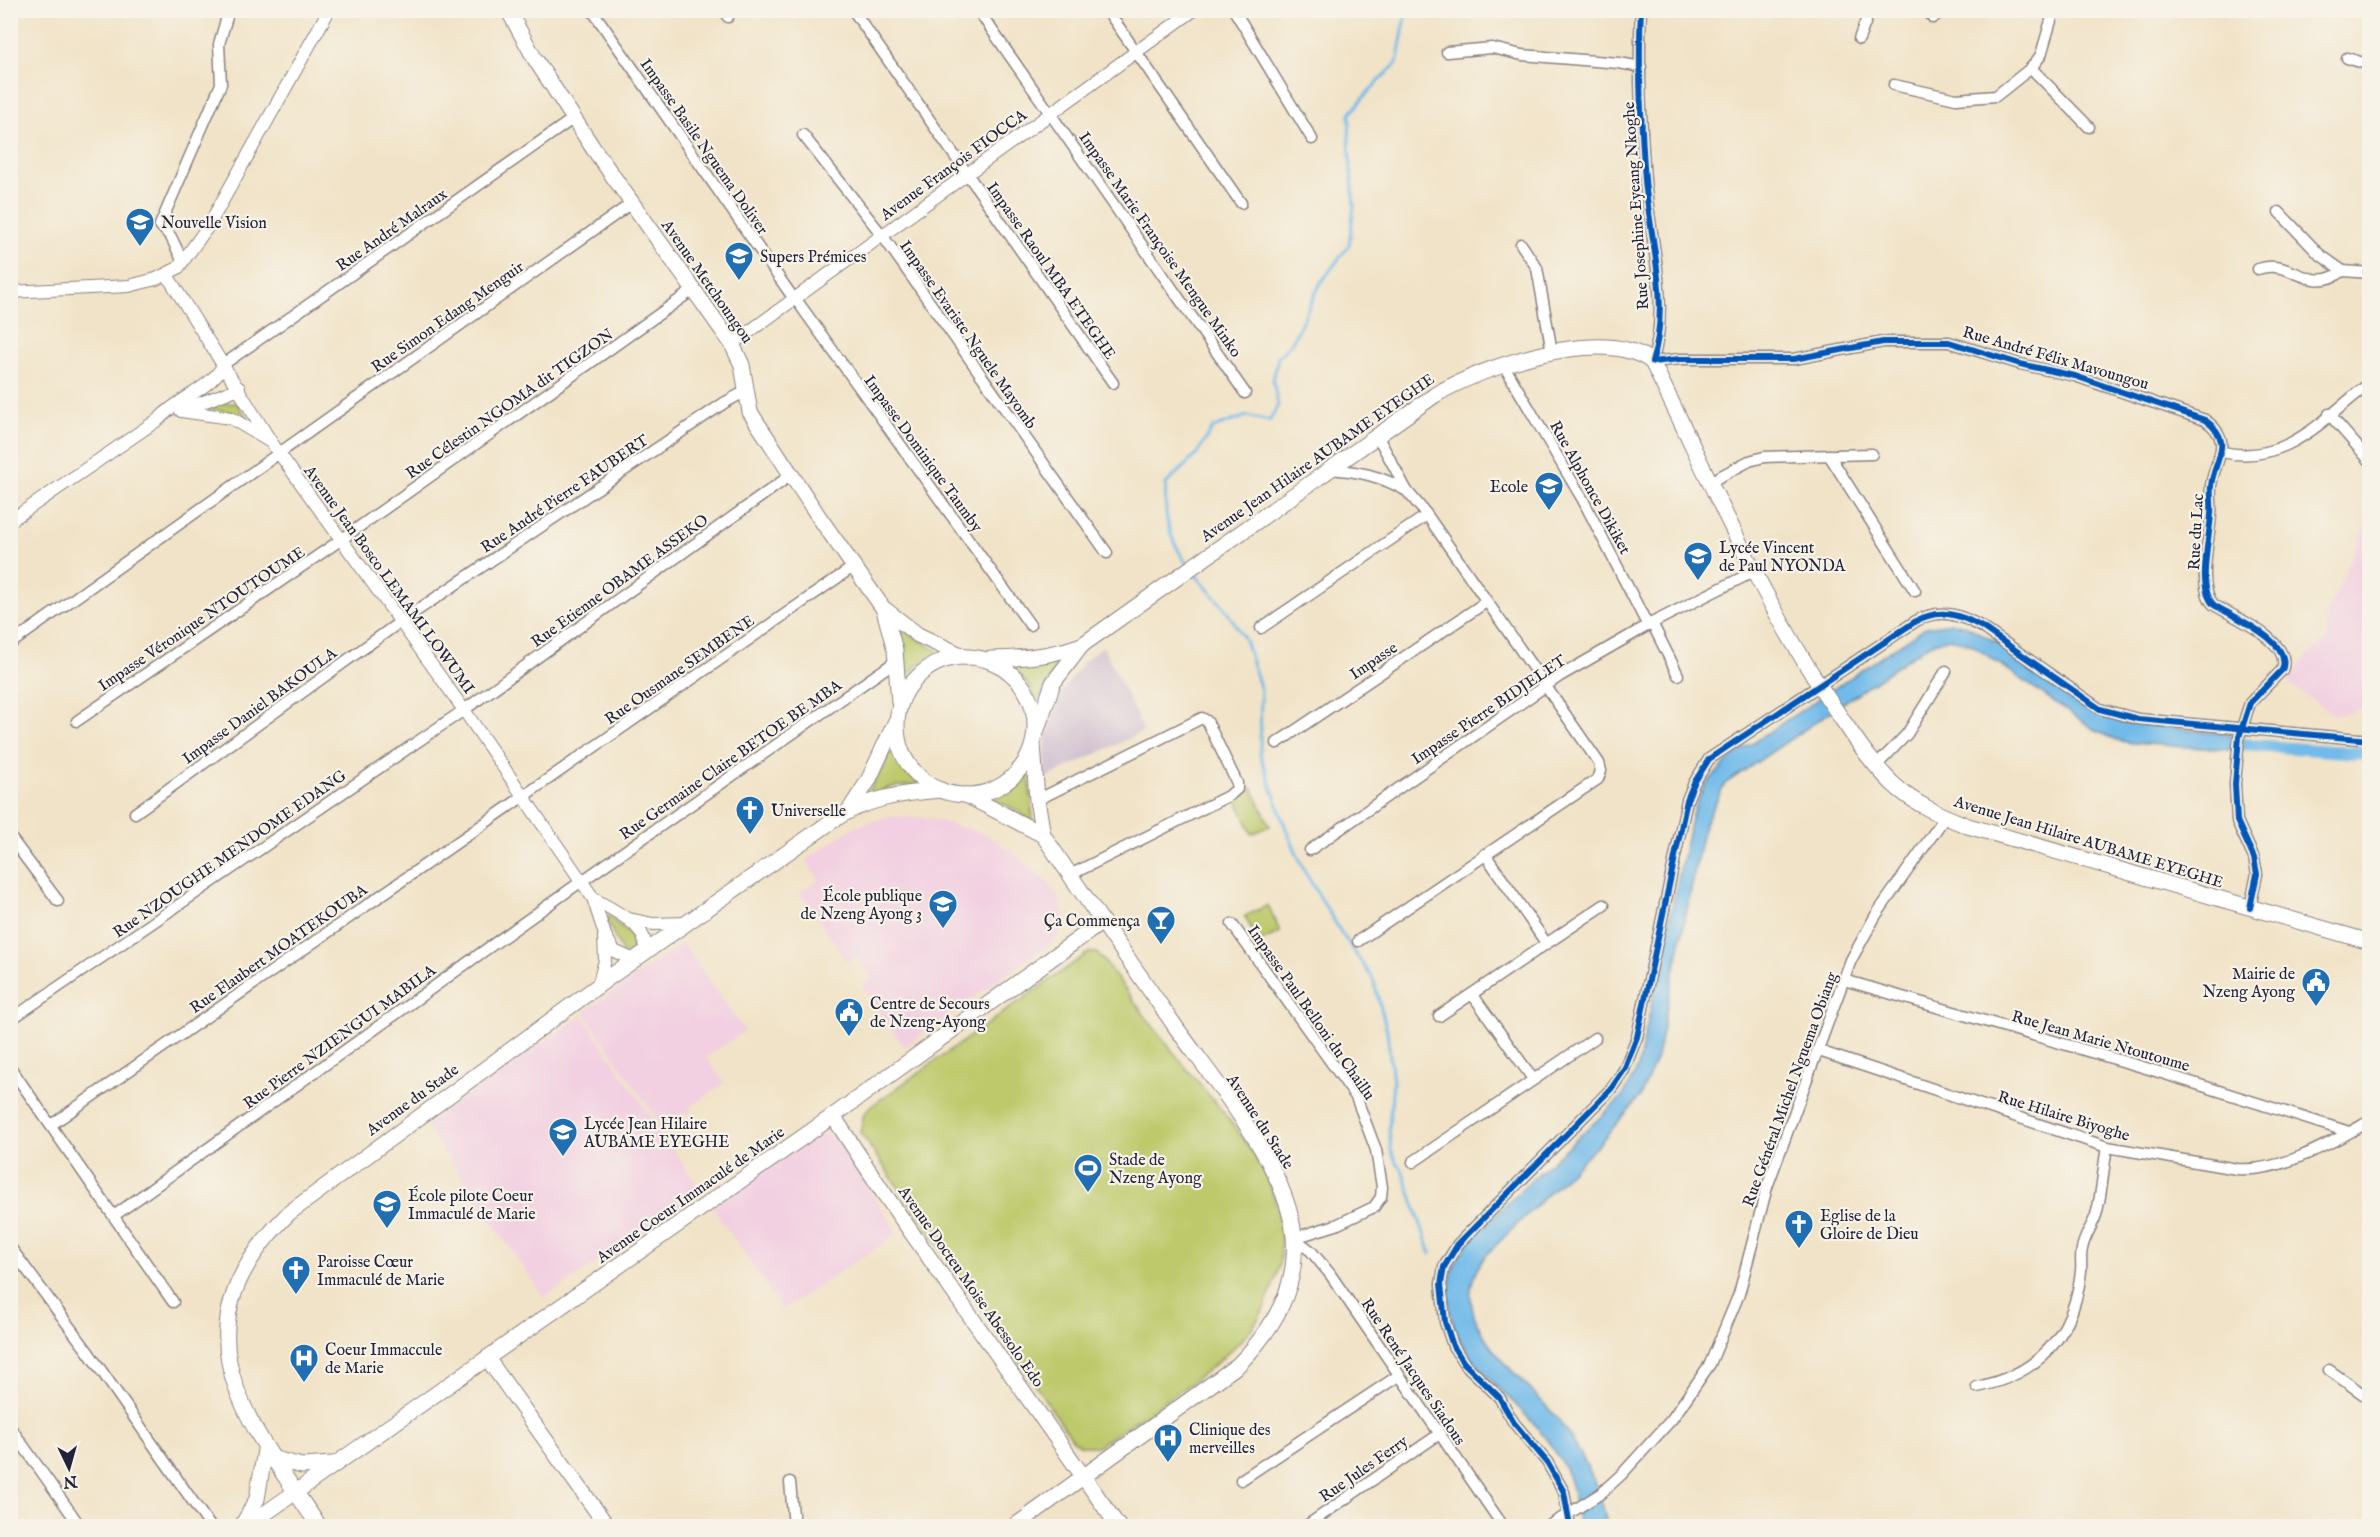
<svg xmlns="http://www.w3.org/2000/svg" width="2380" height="1537" font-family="'IM FELL English',serif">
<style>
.built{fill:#f2cfe1}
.industrial{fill:#cfbdcf}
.green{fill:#bdc96b;stroke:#707653;stroke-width:1.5}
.water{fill:#71bae9;stroke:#4a6e92;stroke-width:1.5}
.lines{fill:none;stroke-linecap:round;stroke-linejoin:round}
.stream{stroke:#71bae9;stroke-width:3}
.canal{stroke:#71bae9;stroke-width:12}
.minor-casing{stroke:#8a8281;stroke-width:13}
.tertiary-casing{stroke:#8a8281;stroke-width:14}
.secondary-casing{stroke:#8a8281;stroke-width:17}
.minor{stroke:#fff;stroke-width:10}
.tertiary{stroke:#fff;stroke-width:12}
.secondary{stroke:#fff;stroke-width:15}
.cycleway-casing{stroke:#f7f3e8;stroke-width:10}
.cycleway{stroke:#0057b8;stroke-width:6}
.labels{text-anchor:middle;stroke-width:4.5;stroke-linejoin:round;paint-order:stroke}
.street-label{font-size:16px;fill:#22223b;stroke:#f7f3e8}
.poi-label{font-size:16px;fill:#22223b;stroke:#f7f3e8;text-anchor:start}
</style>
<rect width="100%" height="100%" fill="#f7f3e8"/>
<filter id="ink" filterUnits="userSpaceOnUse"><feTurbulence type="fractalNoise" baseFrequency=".0167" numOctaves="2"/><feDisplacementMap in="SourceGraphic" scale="12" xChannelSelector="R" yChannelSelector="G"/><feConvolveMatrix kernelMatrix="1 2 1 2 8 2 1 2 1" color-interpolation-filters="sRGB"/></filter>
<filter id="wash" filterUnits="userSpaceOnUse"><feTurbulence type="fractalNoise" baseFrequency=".008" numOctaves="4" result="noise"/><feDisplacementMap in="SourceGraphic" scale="24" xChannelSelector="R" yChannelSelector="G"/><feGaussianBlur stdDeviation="1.35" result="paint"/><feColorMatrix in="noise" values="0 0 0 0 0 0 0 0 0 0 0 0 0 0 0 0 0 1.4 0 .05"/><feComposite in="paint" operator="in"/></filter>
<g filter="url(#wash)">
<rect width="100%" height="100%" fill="#f1e3c7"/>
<g class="built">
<path d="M2367,523L2370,524L2369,707L2335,716L2288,683L2308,655L2327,638V612Z"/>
<path d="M887,817L928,818L983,833L1017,855L1047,882L1059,896L1065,922L1056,939L904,1047L862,985L872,978L857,956L847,962L800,892L819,880L806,860L854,827Z"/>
<path d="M683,943L745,1031L706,1057L724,1083L691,1107L689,1114L682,1113L662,1127L584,1012Z"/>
<path d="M582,1015L702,1192L544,1298L425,1124Z"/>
<path d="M817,1133L834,1136L898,1233L783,1310L712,1207Z"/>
</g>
<path class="industrial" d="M1103,646L1144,731L1044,779L1046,738L1061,694L1084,661Z"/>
<g class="green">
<path d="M237,403L251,425L230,412L202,408L212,404Z"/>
<path d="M896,625L942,654L918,664L903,681Z"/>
<path d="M1063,656L1037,701L1027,683L1011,665Z"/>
<path d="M891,748L902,766L920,784L891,787L864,797L883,769Z"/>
<path d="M1021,771L1029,774L1033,823L1018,811L987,796L1002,790Z"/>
<path d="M1252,788L1270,826L1252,834L1235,796Z"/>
<path d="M1268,905L1280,932L1258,943L1245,916Z"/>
<path d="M609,915L617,924L640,939L641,947L627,954L622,952L607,921Z"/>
<path d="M1088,953H1097L1104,961C1129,994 1153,1028 1179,1059C1231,1124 1307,1194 1273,1286C1267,1303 1260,1320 1247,1334C1207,1378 1146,1412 1098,1446H1081L1073,1440L860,1132L864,1114L870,1107Z"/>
</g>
<path class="water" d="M1951,623L1967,626L1999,644L2104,716L2140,724L2232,735L2231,750L2133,743L2120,741L2098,732L1972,645L1949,638L1928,645L1725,784L1704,825L1657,1057L1640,1097L1598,1145L1488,1253C1432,1318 1526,1377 1561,1423C1582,1453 1602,1491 1607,1526H1579C1575,1509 1574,1489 1567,1473C1550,1436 1517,1406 1489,1378C1460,1349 1438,1310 1454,1268C1462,1246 1480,1231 1496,1215C1537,1173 1581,1136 1623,1096L1638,1067L1692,814L1705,785L1733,756L1926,627Z"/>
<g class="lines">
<g class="stream">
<path d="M1187,564C1167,535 1164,518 1166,484L1196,455L1213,428L1247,416L1269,421L1278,406L1273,381L1278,357L1292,342L1320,284L1349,245L1354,206L1349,143L1350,114L1369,91L1397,63L1407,10"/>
<path d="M1193,572L1226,610L1245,640L1261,690L1260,754L1285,826L1305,872L1342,934L1373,979L1387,1031L1393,1082L1389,1129L1391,1149L1396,1162L1402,1169L1431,1254"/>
</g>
<path class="canal" d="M2215,742L2370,754"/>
</g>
</g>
<g filter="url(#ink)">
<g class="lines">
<g class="minor-casing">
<g id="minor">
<path d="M592,10L794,299"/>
<path d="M723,10L728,17"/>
<path d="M853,10L1113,383"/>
<path d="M978,10L1245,393"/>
<path d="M1107,10L1241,203"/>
<path d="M1234,10L1312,139"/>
<path d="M1641,10C1638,66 1641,125 1645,180C1650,239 1671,306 1652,362L1680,359H1794L1883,342H1949L2020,364L2075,376L2205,420C2236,442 2214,459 2211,486C2210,496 2212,505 2211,514C2210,538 2196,587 2214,605C2234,617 2294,642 2282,670L2250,703L2239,737L2235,784L2237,821L2254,858L2257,874L2250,908"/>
<path d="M1927,10L1933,18L1942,10"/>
<path d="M1859,39L1870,10"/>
<path d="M1447,52L1492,48L1522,55L1619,63L1641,67"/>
<path d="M2347,58L2370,65"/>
<path d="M2031,68L2089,127"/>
<path d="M1894,85L1956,99L1996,96L2031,68L2041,55L2054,10"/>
<path d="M803,135L882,235L1107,553"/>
<path d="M2279,212L2319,254L2343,271"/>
<path d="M1521,244L1537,268L1552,352"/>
<path d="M183,262L171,237L160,225L221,84L219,44L229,10"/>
<path d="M2258,269C2291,257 2308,296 2343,271L2370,273"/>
<path d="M795,298L1030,625"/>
<path d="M224,364L574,118"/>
<path d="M1503,364L1583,500L1648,626"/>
<path d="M2329,414L2370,461"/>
<path d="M2222,452C2286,466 2323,419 2370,383"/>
<path d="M1829,455L1915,591"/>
<path d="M1329,469C1359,471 1381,476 1407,491"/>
<path d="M1710,482L1749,461L1764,457L1872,454"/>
<path d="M1652,623L1678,675"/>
<path d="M1261,628L1427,515"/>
<path d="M10,644L632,203"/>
<path d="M77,721L342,539L693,290"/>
<path d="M1277,743L1486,602"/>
<path d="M1876,766L1907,734L1946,671"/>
<path d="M1037,800L1202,718L1207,721L1237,783V789L1230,795L1070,875"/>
<path d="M135,813L400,622L724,403L746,391"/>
<path d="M10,837L58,901"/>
<path d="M1310,850L1560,676L1652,623L1755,571"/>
<path d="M1485,854L1546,943"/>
<path d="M1232,924L1356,1097L1376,1150L1382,1187L1381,1197L1374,1207L1336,1225L1294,1238"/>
<path d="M1358,941L1598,779L1601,771L1599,763L1427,515L1407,491L1378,437"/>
<path d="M1844,980L2146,1068L2349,1132"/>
<path d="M1472,994L1533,1079"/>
<path d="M1439,1016L1604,905"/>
<path d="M10,1020L464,710L791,475"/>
<path d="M1819,1051L2107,1147L2237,1169C2281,1173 2332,1142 2370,1121"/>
<path d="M10,1067L173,1302"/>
<path d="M51,1125L853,567"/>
<path d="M1413,1162L1595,1038"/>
<path d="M115,1215L572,888L896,661"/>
<path d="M1294,1238L1311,1251L1330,1274L1503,1526"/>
<path d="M10,1247L89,1353L210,1526"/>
<path d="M2329,1370L2370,1399"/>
<path d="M1977,1387C2039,1374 2074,1336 2081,1271C2082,1264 2080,1256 2082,1249C2084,1236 2092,1227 2096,1215C2102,1194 2103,1169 2107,1147"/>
<path d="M10,1427L80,1526"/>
<path d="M1241,1480L1398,1376"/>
<path d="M790,1482L794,1526"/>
<path d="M1306,1526L1438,1435"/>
<path d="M1549,1526L1600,1494L1622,1474L1672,1419L1710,1364L1739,1294L1767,1187L1851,960L1876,915L1945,817"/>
<path d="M1570,1526L1564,1492L1547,1462L1514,1423L1499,1397L1464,1363L1453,1346L1445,1322L1441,1284L1444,1267L1458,1244L1611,1089L1624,1070L1637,1037L1687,800L1694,783L1709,759L1916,621C1940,608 1959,614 1982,627L2100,709L2138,719L2370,740"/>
</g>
</g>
<g class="tertiary-casing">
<g id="tertiary">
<path d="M167,275L271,442L464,710L593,898L605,935L614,951L634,960"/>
<path d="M10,292L129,286L156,279L178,268L209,225L329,10"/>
<path d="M732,344L1194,10"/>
<path d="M183,410L239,388"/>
<path d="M181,411L231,418L269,441"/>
<path d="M10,521L159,419C178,398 211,389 224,364"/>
<path d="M593,898C611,910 652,925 644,953"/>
<path d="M629,919L653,924L686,923"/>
<path d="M598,987L605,960L604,937"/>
</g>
</g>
<g class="secondary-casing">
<g id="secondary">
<path d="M508,10L535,59L593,148L732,344L742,365L750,412L819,517L883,608L918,635L965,657"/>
<path d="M884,610L895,650L899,702"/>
<circle cx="966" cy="726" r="69"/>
<path d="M991,659C1022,659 1052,656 1082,645"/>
<path d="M1035,735L1053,683L1082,645L1435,395C1481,367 1605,324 1652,362C1710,479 1761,601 1835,709C1853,735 1870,762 1893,784C1914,804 1942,816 1968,826L2370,942"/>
<path d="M966,795L1043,835"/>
<path d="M850,809L868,781L896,721"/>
<path d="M833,1116L883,1192L1118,1526"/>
<path d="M487,1358L607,1526"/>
<path d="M271,1458L302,1466L333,1464"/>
<path d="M242,1526L257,1499L265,1450"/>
<path d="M247,1526L833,1116L1102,922"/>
<path d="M319,1526C243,1415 171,1330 289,1213L614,974L832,821C864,799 902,793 941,790"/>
<path d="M1015,1526L1238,1365C1273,1329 1298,1289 1294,1237C1288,1166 1216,1084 1175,1026C1130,962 1086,899 1043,835L1037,800L1033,744"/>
</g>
</g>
<use href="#minor" class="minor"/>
<use href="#tertiary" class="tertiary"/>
<use href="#secondary" class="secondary"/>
<g class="cycleway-casing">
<g id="cycleway">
<path d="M1641,10C1638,66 1641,125 1645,180C1650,239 1671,306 1652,362L1680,359H1794L1883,342H1949L2020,364L2075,376L2205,420C2236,442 2214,459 2211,486C2210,496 2212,505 2211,514C2210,538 2196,587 2214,605C2234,617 2294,642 2282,670L2250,703L2239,737L2235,784L2237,821L2254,858L2257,874L2250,908"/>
<path d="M1570,1526L1564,1492L1547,1462L1514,1423L1499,1397L1464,1363L1453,1346L1445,1322L1441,1284L1444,1267L1458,1244L1611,1089L1624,1070L1637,1037L1687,800L1694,783L1709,759L1916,621C1940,608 1959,614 1982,627L2100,709L2138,719L2370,740"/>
</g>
</g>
<use href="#cycleway" class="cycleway"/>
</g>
</g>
<defs>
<g id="school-pin" transform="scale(1.5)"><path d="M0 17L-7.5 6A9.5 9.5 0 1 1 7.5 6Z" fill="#1f6fb2" stroke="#f7f3e8"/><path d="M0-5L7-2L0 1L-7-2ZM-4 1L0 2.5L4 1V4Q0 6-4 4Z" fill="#fff"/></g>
<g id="church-pin" transform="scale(1.5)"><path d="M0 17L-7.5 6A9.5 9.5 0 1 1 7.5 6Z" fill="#1f6fb2" stroke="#f7f3e8"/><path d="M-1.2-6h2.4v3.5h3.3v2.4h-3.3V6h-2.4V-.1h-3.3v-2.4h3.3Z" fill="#fff"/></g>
<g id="bar-pin" transform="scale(1.5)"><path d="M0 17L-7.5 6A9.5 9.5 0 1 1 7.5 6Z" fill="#1f6fb2" stroke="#f7f3e8"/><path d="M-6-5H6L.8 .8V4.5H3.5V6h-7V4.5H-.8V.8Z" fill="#fff"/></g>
<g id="civic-pin" transform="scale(1.5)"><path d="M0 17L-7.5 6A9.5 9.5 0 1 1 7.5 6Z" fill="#1f6fb2" stroke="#f7f3e8"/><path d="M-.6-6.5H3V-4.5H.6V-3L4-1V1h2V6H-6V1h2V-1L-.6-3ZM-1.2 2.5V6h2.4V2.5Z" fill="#fff"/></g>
<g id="stadium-pin" transform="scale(1.5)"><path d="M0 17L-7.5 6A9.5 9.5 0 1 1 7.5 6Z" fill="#1f6fb2" stroke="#f7f3e8"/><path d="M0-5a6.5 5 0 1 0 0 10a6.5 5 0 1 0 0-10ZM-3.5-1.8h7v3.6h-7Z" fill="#fff"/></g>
<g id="hospital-pin" transform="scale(1.5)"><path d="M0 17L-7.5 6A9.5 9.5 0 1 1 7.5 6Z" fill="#1f6fb2" stroke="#f7f3e8"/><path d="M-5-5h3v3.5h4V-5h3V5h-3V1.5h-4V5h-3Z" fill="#fff"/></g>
</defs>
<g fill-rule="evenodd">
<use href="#school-pin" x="140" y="222"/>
<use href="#school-pin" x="739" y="256"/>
<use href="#school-pin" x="1549" y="486"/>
<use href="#school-pin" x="1698" y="556"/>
<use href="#church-pin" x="750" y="810"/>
<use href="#school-pin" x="943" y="904"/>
<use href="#bar-pin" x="1161" y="920"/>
<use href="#civic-pin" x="2316" y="982"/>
<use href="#civic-pin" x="849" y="1012"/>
<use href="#school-pin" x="563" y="1132"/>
<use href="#stadium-pin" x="1088" y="1168"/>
<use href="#school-pin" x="387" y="1204"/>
<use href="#church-pin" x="1799" y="1224"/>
<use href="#church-pin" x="296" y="1270"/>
<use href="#hospital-pin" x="304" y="1358"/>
<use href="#hospital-pin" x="1168" y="1438"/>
</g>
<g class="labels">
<g class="street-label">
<text transform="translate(705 146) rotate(55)" y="6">Impasse Basile Nguema Doliver</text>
<text transform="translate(953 164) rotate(-36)" y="6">Avenue François FIOCCA</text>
<text transform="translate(1635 206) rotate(-94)" y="6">Rue Josephine Eyeang Nkoghe</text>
<text transform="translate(391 229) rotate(-35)" y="6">Rue André Malraux</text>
<text transform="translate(1161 244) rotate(55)" y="6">Impasse Marie Françoise Mengue Minko</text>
<text transform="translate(1052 270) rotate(55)" y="6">Impasse Raoul MBA ETEGHE</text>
<text transform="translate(708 281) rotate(55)" y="6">Avenue Metchoungou</text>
<text transform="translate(447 316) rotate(-35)" y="6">Rue Simon Edang Menguir</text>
<text transform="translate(969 334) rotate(55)" y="6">Impasse Evariste Nguele Mayomb</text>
<text transform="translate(2056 357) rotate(16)" y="6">Rue André Félix Mavoungou</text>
<text transform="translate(509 403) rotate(-35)" y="6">Rue Célestin NGOMA dit TIGZON</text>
<text transform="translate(924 453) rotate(54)" y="6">Impasse Dominique Taumby</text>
<text transform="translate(1317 457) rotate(-35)" y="6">Avenue Jean Hilaire AUBAME EYEGHE</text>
<text transform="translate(1591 487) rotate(61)" y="6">Rue Alphonce Dikiket</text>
<text transform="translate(564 493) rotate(-34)" y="6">Rue André Pierre FAUBERT</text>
<text transform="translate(2195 532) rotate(-87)" y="6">Rue du Lac</text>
<text transform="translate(390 579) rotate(54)" y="6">Avenue Jean Bosco LEMAMI LOWUMI</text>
<text transform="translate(619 580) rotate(-36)" y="6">Rue Etienne OBAME ASSEKO</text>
<text transform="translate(201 618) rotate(-34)" y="6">Impasse Véronique NTOUTOUME</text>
<text transform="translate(1373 660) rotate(-34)" y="6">Impasse</text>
<text transform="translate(679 669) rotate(-35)" y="6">Rue Ousmane SEMBENE</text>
<text transform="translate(259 705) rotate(-36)" y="6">Impasse Daniel BAKOULA</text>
<text transform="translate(1488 709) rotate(-34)" y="6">Impasse Pierre BIDJELET</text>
<text transform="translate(730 759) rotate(-35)" y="6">Rue Germaine Claire BETOE BE MBA</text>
<text transform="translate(2089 841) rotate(17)" y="6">Avenue Jean Hilaire AUBAME EYEGHE</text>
<text transform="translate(229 853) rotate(-35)" y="6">Rue NZOUGHE MENDOME EDANG</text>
<text transform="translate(278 948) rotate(-35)" y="6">Rue Flaubert MOATEKOUBA</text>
<text transform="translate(1312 1012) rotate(55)" y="6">Impasse Paul Belloni du Chaillu</text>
<text transform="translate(339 1036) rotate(-36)" y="6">Rue Pierre NZIENGUI MABILA</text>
<text transform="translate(2101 1040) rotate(16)" y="6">Rue Jean Marie Ntoutoume</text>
<text transform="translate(1789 1089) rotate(-70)" y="6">Rue Général Michel Nguema Obiang</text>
<text transform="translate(412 1099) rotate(-36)" y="6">Avenue du Stade</text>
<text transform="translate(2064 1115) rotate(17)" y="6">Rue Hilaire Biyoghe</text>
<text transform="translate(1261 1121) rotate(57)" y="6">Avenue du Stade</text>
<text transform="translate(690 1194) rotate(-35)" y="6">Avenue Coeur Immaculé de Marie</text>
<text transform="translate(972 1286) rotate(55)" y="6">Avenue Docteu Moise Abessolo Edo</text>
<text transform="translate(1414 1371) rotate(56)" y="6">Rue René Jacques Siadous</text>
<text transform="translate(1363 1468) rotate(-35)" y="6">Rue Jules Ferry</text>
</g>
<g class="poi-label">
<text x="161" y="228">Nouvelle Vision</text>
<text x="760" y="262">Supers Prémices</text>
<text x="1528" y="492" text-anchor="end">Ecole</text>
<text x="1719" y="553">Lycée Vincent<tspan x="1719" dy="18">de Paul NYONDA</tspan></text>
<text x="771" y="816">Universelle</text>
<text x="922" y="901" text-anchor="end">École publique<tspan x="922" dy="18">de Nzeng Ayong 3</tspan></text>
<text x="1140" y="926" text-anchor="end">Ça Commença</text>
<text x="2295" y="979" text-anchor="end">Mairie de<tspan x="2295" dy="18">Nzeng Ayong</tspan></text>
<text x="870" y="1009">Centre de Secours<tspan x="870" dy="18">de Nzeng-Ayong</tspan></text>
<text x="584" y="1129">Lycée Jean Hilaire<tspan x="584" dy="18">AUBAME EYEGHE</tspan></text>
<text x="1109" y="1165">Stade de<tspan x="1109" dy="18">Nzeng Ayong</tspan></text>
<text x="408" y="1201">École pilote Coeur<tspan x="408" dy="18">Immaculé de Marie</tspan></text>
<text x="1820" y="1221">Eglise de la<tspan x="1820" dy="18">Gloire de Dieu</tspan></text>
<text x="317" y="1267">Paroisse Cœur<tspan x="317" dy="18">Immaculé de Marie</tspan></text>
<text x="325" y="1355">Coeur Immaccule<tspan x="325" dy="18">de Marie</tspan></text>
<text x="1189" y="1435">Clinique des<tspan x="1189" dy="18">merveilles</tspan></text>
</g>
</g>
<rect width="2380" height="1537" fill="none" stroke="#f7f3e8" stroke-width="36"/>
<g transform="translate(69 1468) rotate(175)" stroke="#f7f3e8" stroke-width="4.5" paint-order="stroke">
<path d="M0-4.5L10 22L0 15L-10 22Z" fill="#22223b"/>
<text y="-9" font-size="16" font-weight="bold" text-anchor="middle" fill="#22223b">N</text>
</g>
</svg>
